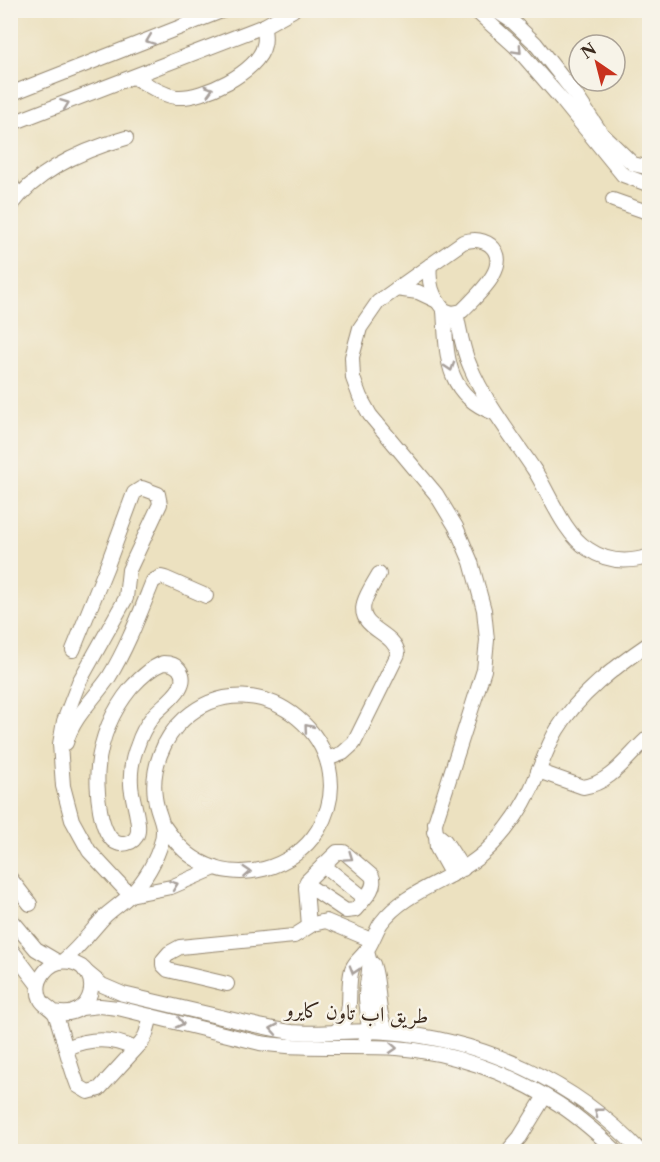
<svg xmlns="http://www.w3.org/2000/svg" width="660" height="1162" font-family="'Libre Caslon Text',Amiri,serif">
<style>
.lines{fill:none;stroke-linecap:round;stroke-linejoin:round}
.minor-casing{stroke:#94866f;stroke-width:16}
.minor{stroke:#fff;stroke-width:14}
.oneway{stroke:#a79f9a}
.labels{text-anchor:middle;stroke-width:5;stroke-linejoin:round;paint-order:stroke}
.street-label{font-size:21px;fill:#3b2a1e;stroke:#f7f3e8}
</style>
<rect width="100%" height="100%" fill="#f7f3e8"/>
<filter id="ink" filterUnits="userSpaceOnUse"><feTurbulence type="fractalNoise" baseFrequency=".0167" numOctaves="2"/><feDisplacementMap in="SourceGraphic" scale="12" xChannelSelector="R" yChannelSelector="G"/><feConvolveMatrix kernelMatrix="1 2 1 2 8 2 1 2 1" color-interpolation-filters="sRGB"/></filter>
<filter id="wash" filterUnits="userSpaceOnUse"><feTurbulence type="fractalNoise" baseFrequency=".008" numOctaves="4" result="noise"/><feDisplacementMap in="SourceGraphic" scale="24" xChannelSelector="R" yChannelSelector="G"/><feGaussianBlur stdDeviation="1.35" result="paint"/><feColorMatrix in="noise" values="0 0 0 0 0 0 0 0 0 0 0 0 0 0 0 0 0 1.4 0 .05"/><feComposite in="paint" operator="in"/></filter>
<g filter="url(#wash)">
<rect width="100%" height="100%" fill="#ece1c0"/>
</g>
<g filter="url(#ink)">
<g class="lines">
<g class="minor-casing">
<g id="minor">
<path d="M475,10L515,46L562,100L623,175L650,185"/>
<path d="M495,10L513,22L535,43L575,94L601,133L633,164L650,168"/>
<path d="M135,78C147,84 163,96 177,97C202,99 259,72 264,45C266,39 264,32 264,26"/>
<path d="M10,94L224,10"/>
<path d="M10,124L264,26L293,10"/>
<path d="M10,182L18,196"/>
<path d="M613,200L650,213"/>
<path d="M10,207C37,170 83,150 126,138"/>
<path d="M430,265C428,283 432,296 444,310L452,313L462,311C475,297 514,265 490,245C482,239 472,239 463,242L378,302L360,328L352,357L353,378L360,397L370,415L436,494L456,527L471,562L484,610L487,640L484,670L435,823L437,848L452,875"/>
<path d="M396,289L418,292L437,301"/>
<path d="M444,310C447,354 444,394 494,413"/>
<path d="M456,313C460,330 462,349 470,366C486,404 512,436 535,471C550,495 564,534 588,549C607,562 629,563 650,556"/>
<path d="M73,650L107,566L134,493L142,488L158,494L160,504L129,570L126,598L79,682L64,721L60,744L63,786L72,820L89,851L130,895"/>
<path d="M163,663C169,663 175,664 179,669C193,687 162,704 153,716C147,724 141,734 138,744C133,756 130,770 131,784C131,798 143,827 136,837C133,842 127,844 121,844C98,842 96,783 98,767C101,738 113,710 131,688C140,678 150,668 163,663Z"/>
<path d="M66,743C73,717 94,699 109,677C127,648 140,613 153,581L161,577L165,578L206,596"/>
<path d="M327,759L343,753L354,743L398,654C395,631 357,630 364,603C367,593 374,583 379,574"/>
<path d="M538,771L583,787C612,783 628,755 650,736"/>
<path d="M434,832L445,841L463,869"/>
<path d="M323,865L364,898"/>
<path d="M10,878L30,904"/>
<path d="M306,884L346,911L355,910C362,901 378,888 372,876L344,852H337L307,881L306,888L309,926"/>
<path d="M130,895L171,887L215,868"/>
<path d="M10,918L36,949L58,962"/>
<path d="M10,948L38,985"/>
<path d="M63,961C80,947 91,931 106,915C114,908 123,902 130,895C145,881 157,859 162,840C166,822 157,815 155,797C151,769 163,738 184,719C257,653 369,745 318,830C294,869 239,884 199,861C184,853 174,840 164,826"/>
<path d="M373,964C381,988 375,1007 387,1032"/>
<path d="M85,971L102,985L123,994C157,1002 191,1010 225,1018C247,1023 269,1029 292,1032C324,1035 356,1029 387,1032C482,1039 576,1082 641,1152"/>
<path d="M227,984L168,970L163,965V960L169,953L180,947L294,936L313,924L326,921L371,940"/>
<path d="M81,1008L100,1006L118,1008L260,1043C305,1050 351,1045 397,1048C451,1052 507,1072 552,1100C576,1114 597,1133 617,1152"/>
<path d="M55,1012C94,1022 105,969 70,962C49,958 32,981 41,1000C45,1007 54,1009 56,1016C64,1039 69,1064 78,1086L88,1092L99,1089L142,1042L146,1034L151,1016"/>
<path d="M335,1032C357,1015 345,992 352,969C355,961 361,958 366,951C372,944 375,932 381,923C407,888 454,881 486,851C504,834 520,812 531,789C540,770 546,748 557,730C578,695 616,666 650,643"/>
<path d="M366,1038C371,1027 367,1011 366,999C365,983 373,968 367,951"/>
<path d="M66,1048C90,1038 111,1037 135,1049"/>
<path d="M507,1152L520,1137L545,1096"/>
</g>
</g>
<use href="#minor" class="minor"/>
</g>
<defs><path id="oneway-chevron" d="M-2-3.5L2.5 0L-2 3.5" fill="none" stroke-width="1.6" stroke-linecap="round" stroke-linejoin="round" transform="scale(1.5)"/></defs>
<g class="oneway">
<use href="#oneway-chevron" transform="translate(150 40) rotate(159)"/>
<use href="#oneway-chevron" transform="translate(518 50) rotate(47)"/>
<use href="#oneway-chevron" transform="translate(209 90) rotate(-16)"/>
<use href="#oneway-chevron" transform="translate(65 104) rotate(-21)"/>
<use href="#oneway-chevron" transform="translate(450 367) rotate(72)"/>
<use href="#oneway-chevron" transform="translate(308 728) rotate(-130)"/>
<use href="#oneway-chevron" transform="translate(349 857) rotate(35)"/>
<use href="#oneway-chevron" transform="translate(247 872) rotate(-4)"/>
<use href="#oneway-chevron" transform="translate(174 885) rotate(-20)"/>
<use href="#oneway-chevron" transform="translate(354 970) rotate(107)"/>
<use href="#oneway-chevron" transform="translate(180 1023) rotate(14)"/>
<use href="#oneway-chevron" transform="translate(274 1029) rotate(-170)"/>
<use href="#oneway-chevron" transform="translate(393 1048) rotate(3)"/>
<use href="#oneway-chevron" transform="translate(598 1112) rotate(-142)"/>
</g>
</g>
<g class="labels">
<g class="street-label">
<text transform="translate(357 1013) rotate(3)" y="7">طريق اب تاون كايرو</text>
</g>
</g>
<rect width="660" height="1162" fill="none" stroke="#f7f3e8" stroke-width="36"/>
<g transform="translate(597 63) rotate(325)"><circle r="28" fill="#f7f3e8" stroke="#aca397" stroke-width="1.5"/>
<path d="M0-4.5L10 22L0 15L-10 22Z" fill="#c8321e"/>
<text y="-9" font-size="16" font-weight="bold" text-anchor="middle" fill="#3b2a1e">N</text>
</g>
</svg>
